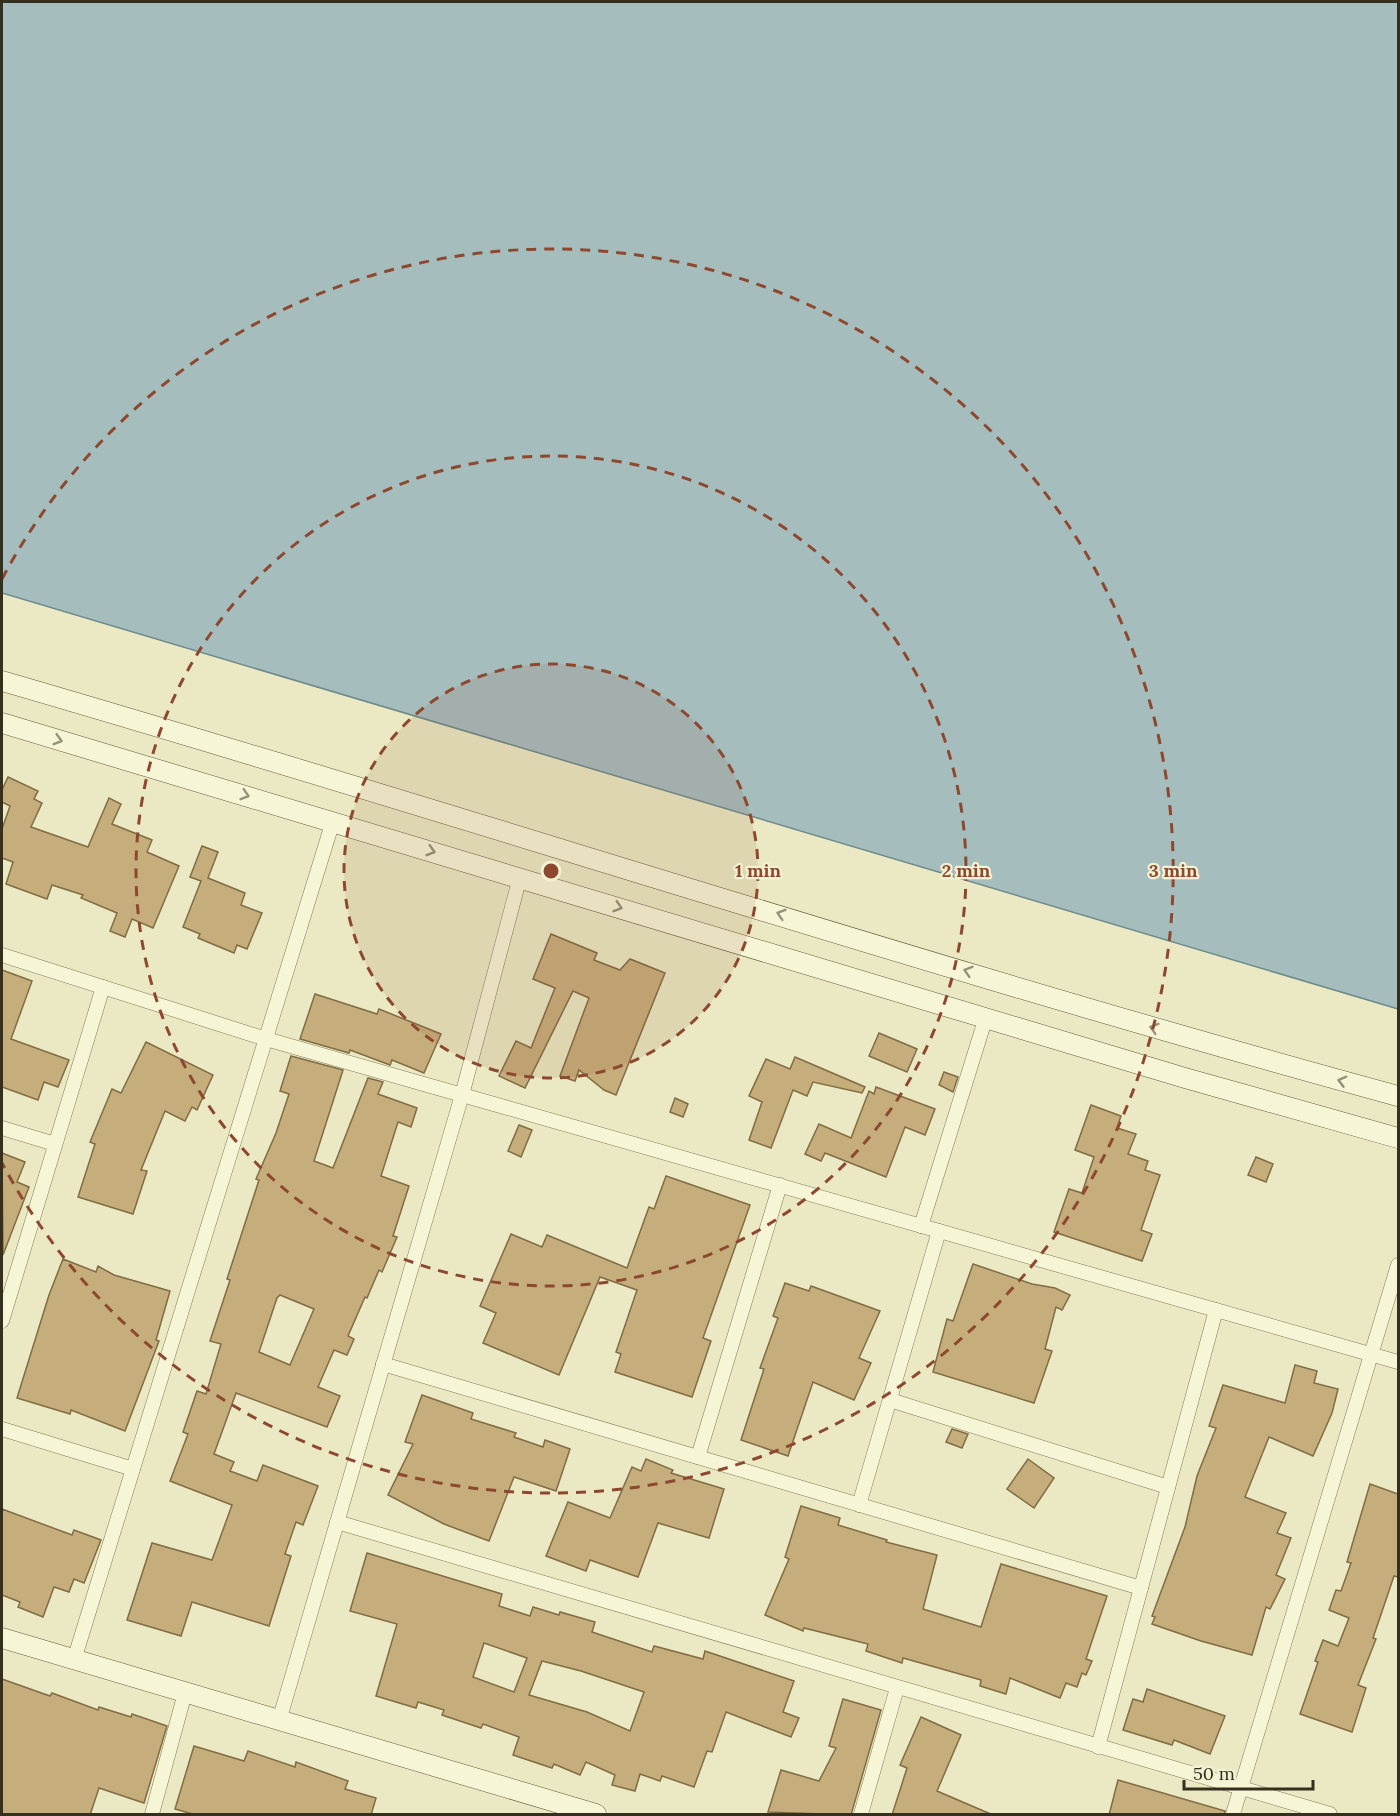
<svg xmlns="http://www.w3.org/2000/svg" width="1400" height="1816" font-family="Lora,serif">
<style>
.water{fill:#a5bebd;stroke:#6d8a8b;stroke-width:1.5}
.building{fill:#c6ae7c;stroke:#816c43;stroke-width:1.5;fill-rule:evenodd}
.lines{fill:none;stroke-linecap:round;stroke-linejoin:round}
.street-casing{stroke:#837b5b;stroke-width:15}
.secondary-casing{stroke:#655c3f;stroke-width:21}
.street{stroke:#f6f5d6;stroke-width:14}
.secondary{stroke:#f6f5d6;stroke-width:20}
.oneway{stroke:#95927a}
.ring{fill:none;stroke:#8e4830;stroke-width:3;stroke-dasharray:10 8}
.centre{fill:#8e4830;stroke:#f2f2d2;stroke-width:3}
.ring-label{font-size:18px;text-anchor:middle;font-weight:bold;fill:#8e4830;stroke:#f2f2d2;stroke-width:4.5;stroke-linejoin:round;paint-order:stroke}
</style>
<rect width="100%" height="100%" fill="#eae9c3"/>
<path class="water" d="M2,2H1398V1009L2,593Z"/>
<g class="building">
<path d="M8,777L38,791L34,799L42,803L31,827L88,847L109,798L121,804L112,824L152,840L147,852L179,866L153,928L132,919L125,937L110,931L117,913L81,898L83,895L52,885L47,899L6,884L13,862L2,858V829L10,806L2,802V790Z"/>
<path d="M202,846L218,852L208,878L245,893L241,905L262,913L247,949L237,945L234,953L198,938L200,934L183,927L201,881L190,877Z"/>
<path d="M551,934L597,953L594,960L620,970L630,959L665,973L616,1095L604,1090L579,1070L575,1081L560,1076L589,998L573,991L525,1088L499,1076L516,1041L531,1048L555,988L533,979Z"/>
<path d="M2,970L32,981L11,1039L69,1060L58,1087L44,1082L38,1100L2,1087Z"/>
<path d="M315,994L377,1014L379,1009L441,1034L424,1073L392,1060L390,1065L350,1050L349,1053L300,1039Z"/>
<path d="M879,1033L917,1049L907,1072L869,1056Z"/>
<path d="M146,1042L213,1075L197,1110L192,1107L185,1121L165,1111L141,1170L147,1171L133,1214L78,1197L95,1144L90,1142L112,1089L121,1093Z"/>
<path d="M291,1056L343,1070L314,1161L333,1168L368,1078L383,1082L378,1094L417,1108L411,1127L398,1122L381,1176L409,1186L393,1236L397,1237L382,1272L379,1270L367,1298L365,1297L348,1336L354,1339L347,1355L334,1350L318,1387L340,1396L327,1427L236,1393L214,1454L234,1462L230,1471L257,1481L263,1465L318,1486L303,1525L296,1522L285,1554L291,1556L269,1626L192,1602L181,1636L127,1620L152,1543L212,1560L232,1505L170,1481L188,1434L183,1432L197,1391L206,1394L221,1344L210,1341L230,1280L227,1279L259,1180L256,1179L276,1133L289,1094L280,1091ZM280,1295L314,1309L290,1365L259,1352L277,1298Z"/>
<path d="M795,1057L865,1087L862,1093L813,1082L807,1096L793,1090L771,1148L749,1140L762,1102L749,1096L766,1059L790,1069Z"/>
<path d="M944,1072L958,1077L953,1092L939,1085Z"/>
<path d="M876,1087L935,1109L925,1135L905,1127L886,1177L825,1153L821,1161L805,1154L819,1124L851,1138L869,1091L874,1094Z"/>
<path d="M675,1098L688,1104L683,1117L670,1112Z"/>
<path d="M1091,1105L1121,1116L1117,1128L1136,1134L1128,1154L1148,1161L1145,1170L1160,1175L1141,1230L1152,1234L1142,1261L1054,1232L1069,1189L1082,1193L1094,1157L1075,1150Z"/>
<path d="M519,1125L532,1130L521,1157L508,1151Z"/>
<path d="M2,1153L25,1162L17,1182L29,1187L3,1255Z"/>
<path d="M1256,1157L1273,1164L1266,1182L1248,1175Z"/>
<path d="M666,1176L750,1205L703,1338L711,1341L692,1397L615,1372L621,1354L616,1352L637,1290L600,1277L559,1375L483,1343L496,1313L480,1306L511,1234L542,1247L547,1235L627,1268L649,1207L654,1209Z"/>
<path d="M63,1259L96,1272L98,1266L114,1275L170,1291L156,1340L159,1341L125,1431L71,1410L70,1414L17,1398L49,1295Z"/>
<path d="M973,1264L1032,1284L1055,1288L1070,1295L1062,1310L1056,1307L1045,1349L1052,1351L1034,1403L933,1372L947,1319L953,1321Z"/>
<path d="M785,1283L809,1291L811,1286L880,1311L859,1358L871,1363L854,1400L813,1382L788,1456L741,1440L764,1369L760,1368L778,1318L773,1316Z"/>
<path d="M1295,1365L1317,1371L1314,1383L1338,1389L1332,1413L1313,1456L1269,1437L1245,1497L1286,1513L1277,1533L1291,1538L1276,1575L1285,1579L1270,1609L1266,1607L1252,1655L1201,1641L1152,1624L1155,1617L1152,1616L1185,1527L1197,1476L1216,1428L1209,1426L1223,1385L1285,1403Z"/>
<path d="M422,1395L473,1413L471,1419L516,1433L514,1437L543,1447L545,1440L570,1449L556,1491L514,1477L489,1541L444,1524L388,1495L413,1444L405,1442Z"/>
<path d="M952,1429L968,1434L962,1448L946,1442Z"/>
<path d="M646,1459L673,1470L671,1473L724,1489L709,1538L658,1523L638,1577L590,1560L586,1571L546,1556L568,1502L610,1518L632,1467L641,1471Z"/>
<path d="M1028,1459L1054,1478L1034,1508L1007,1489Z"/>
<path d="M1370,1484L1398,1494V1577L1394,1576L1373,1638L1376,1639L1358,1685L1366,1688L1352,1732L1300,1714L1318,1662L1315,1661L1323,1640L1338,1646L1349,1618L1329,1610L1336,1590L1341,1591L1351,1563L1347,1562Z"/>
<path d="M801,1506L840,1518L838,1525L887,1540L886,1542L937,1555L923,1609L981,1627L1001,1564L1107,1596L1086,1659L1092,1661L1086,1675L1082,1673L1077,1687L1066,1683L1060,1698L1010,1678L1006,1694L980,1686L981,1680L903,1658L902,1663L866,1651L868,1644L804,1628L803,1631L765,1615L789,1559L785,1557Z"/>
<path d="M2,1509L72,1535L74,1530L101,1540L84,1583L74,1579L69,1592L54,1587L43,1617L18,1607L20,1602L2,1595Z"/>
<path d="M367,1553L502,1594L499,1606L530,1616L533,1607L559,1615L560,1612L595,1622L592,1632L652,1652L654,1646L703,1659L705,1651L794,1681L783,1712L799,1718L791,1737L726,1712L712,1752L707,1751L694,1787L662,1776L660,1781L640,1774L635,1791L612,1785L615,1775L586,1762L580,1775L554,1764L552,1768L513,1755L519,1737L483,1724L481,1728L442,1715L444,1710L418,1702L416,1708L376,1696L397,1624L350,1611ZM484,1643L527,1658L514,1692L473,1677ZM542,1661L581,1671L644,1692L630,1731L587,1712L529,1695Z"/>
<path d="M2,1679L50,1696L52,1693L98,1710L99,1707L131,1717L132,1714L167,1726L144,1803L99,1788L90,1815H2Z"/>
<path d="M1147,1689L1225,1716L1210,1754L1174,1740L1172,1745L1123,1730L1133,1699L1143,1702Z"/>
<path d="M843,1699L881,1710L851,1815L768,1812L781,1770L819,1781L836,1748L829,1746Z"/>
<path d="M921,1717L961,1735L937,1791L993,1815H892L907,1768L900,1765Z"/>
<path d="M194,1746L244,1761L248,1751L295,1767L296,1762L348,1781L345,1789L376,1798L371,1815H196L175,1809Z"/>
<path d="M1118,1780L1225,1811L1224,1815H1109Z"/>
</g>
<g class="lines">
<g class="street-casing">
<g id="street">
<path d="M2,955L266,1039L1398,1362"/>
<path d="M2,1128L55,1144"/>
<path d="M921,1226L986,1017"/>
<path d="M2,1321L103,987"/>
<path d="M383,1364L1141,1588"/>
<path d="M890,1400L1168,1487"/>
<path d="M2,1429L133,1469"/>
<path d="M698,1457L780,1185"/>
<path d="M859,1505L939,1231"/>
<path d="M337,1522L1330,1814"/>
<path d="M74,1660L333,821"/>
<path d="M279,1721L462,1095L520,877"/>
<path d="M1098,1747L1216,1310"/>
<path d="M152,1814L185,1693"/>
<path d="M861,1814L897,1688"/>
<path d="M1233,1814L1398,1265"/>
</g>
</g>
<g class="secondary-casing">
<g id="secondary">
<path d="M2,681C468,816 930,969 1398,1096"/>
<path d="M2,723L1185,1078L1398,1138"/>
<path d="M2,1638L596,1814"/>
</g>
</g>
<use href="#street" class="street"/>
<use href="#secondary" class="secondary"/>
</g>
<defs><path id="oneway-chevron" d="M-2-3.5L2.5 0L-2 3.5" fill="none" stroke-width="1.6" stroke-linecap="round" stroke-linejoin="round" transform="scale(1.5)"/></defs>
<g class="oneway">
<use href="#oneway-chevron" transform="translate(58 740) rotate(16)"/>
<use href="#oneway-chevron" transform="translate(245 795) rotate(17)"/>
<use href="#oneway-chevron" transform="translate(431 851) rotate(17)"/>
<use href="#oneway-chevron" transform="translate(618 907) rotate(17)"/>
<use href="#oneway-chevron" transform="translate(781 914) rotate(-163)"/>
<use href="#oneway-chevron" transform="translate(968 971) rotate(-163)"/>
<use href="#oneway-chevron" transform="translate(1154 1028) rotate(-163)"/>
<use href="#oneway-chevron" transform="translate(1342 1081) rotate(-165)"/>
</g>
<circle cx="551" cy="871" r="207" fill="#8e4830" fill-opacity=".12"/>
<g class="ring">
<circle cx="551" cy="871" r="207"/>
<circle cx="551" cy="871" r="415"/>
<path d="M2 579A622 622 0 1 1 2 1163"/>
</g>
<circle cx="551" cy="871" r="9" class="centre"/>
<g class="ring-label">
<text x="758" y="877">1 min</text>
<text x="966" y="877">2 min</text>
<text x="1173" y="877">3 min</text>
</g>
<rect width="1400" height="1816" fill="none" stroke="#342f1e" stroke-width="6"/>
<path d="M1184 1780v9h129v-9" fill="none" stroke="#342f1e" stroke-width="3"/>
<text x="1193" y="1780" font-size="18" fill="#342f1e" stroke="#f2f2d2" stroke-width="4.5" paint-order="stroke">50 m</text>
</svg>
